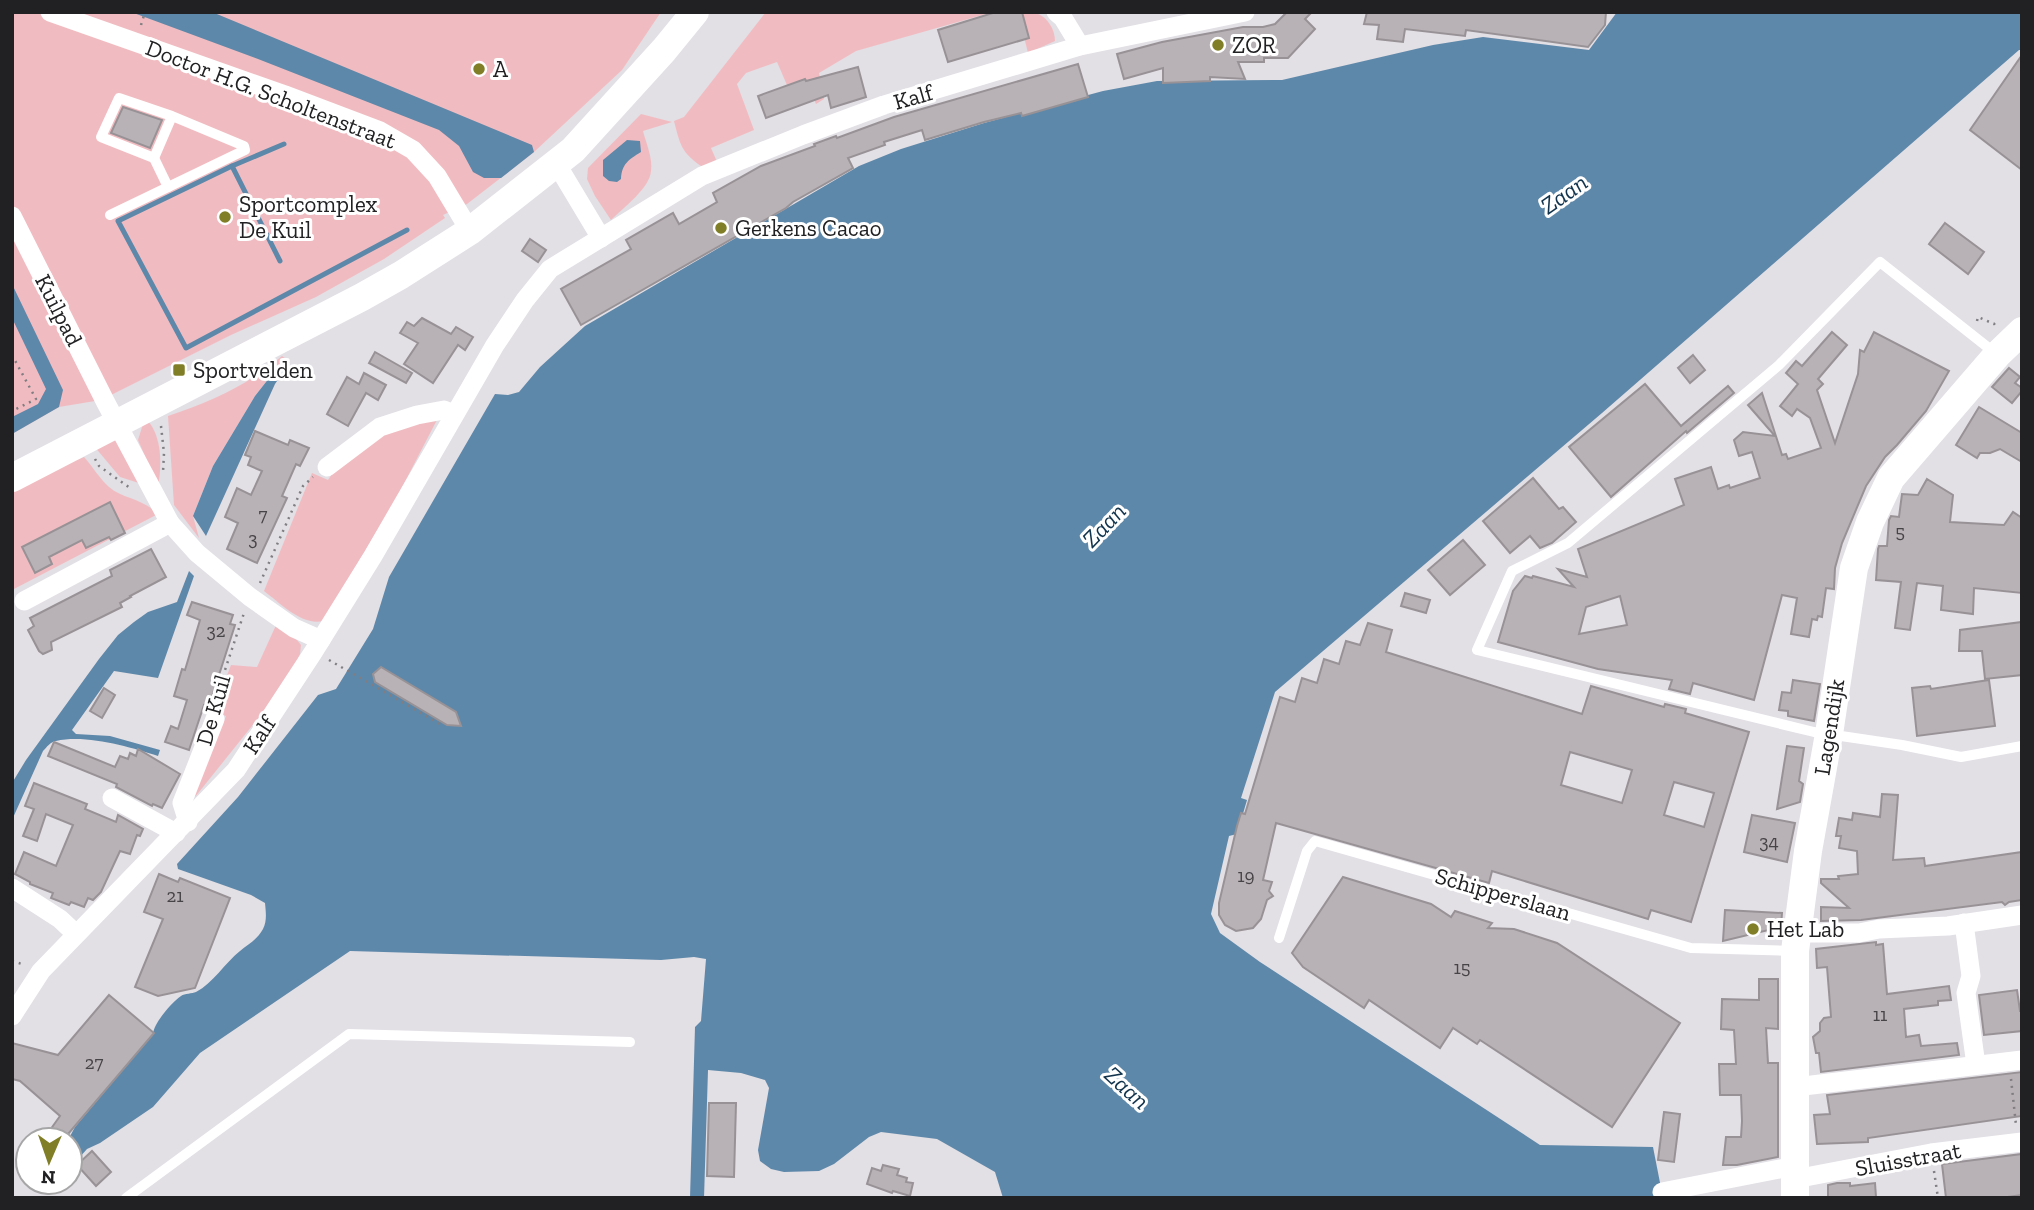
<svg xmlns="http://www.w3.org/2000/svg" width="2034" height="1210" font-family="'Zilla Slab',serif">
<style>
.green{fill:#f1bcc1}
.water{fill:#5e88a9}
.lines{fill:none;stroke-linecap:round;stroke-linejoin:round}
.stream{stroke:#5e88a9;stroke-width:5}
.building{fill:#b8b1b5;stroke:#989296;stroke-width:2;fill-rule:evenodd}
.path{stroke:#807e82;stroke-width:2.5;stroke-dasharray:2 5;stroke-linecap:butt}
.lane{stroke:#fff;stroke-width:10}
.street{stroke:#fff;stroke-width:19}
.secondary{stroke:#fff;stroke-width:28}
.poi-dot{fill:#807f27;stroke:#fff;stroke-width:2.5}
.labels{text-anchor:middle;stroke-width:6;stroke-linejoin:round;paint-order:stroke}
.number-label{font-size:19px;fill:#474447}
.poi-label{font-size:23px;fill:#212022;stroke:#fff;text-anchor:start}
.street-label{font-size:23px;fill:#212022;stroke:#fff}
.water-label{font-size:24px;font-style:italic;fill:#11334c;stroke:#fff}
</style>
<rect width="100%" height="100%" fill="#e2dfe5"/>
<g class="green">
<path d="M12,12H661L622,70L534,152L467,204L443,215L445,218L384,259L316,297L231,335L111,395L95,401L59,407L12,434Z"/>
<path d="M766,12H993L856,51L819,73L824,99L816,104L805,79L787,85L777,62L746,73L737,84L754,130L711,148L718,164L701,166C681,152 680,144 674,121L684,117Z"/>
<path d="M1018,12C1023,12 1031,11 1036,13C1048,17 1055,30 1055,41L1028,53Z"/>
<path d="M641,114L672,122L643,131C646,143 653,158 651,171C650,188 623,208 611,220L595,196L587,179L588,168Z"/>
<path d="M282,356L290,362L277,368L255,396L213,466L193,516L199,538L174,505L168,416C212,401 246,386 282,356Z"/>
<path d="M440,414L396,499L323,621C302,626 280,603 264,591L312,473L328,480L338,465L375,434Z"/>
<path d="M148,421C162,437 162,466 158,486L138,440L143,424Z"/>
<path d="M115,439L145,485L120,477L94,446Z"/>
<path d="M84,457C92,466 100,479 109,487C123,499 142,498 158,514L12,590V486Z"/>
<path d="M277,623L293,635L301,645L300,654L295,665L264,711L195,797L196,790L226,716L213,712L231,665L257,667Z"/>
</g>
<g class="water">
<path d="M131,12H212L532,145L534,152L501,178H484L473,172L459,146L439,130L258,59Z"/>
<path d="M1617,12H2022V50H2019L1602,413L1275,692L1241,798L1247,800L1237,834L1229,836L1211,914L1220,933L1260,962L1540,1145L1653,1147L1663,1198H1003L995,1172L937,1139L881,1132L869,1137L834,1164L819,1171L784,1172L771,1169L760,1161L758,1150L769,1088L765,1080L741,1073L708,1070L704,1198H690L695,1027L701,1021L706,959L694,957L661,960L350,951L200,1053L153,1107L100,1143L87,1149L70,1168V1140H68L75,1127L153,1034C154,1023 171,1003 181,996C185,993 192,994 196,992C213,983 225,963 240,951C248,944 257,940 263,929C267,921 266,913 265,903L251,895L178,869L177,864L238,797L318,695L336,689L373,629L389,577L495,394L508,395L519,392L540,367L585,326L859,166L901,149L984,123L1103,91L1157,81L1282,80L1433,45L1483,37L1589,50Z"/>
<path d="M627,140L640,141L641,152C628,160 622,164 621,179L617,182L609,181L603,176V160Z"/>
<path d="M12,284L63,390L59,407L12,434V417L38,404L46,389L12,318Z"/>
<path d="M290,362L275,384L206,536L193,516L213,466L255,396L277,368Z"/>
<path d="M189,571L194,576L158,678L114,671L72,730L76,734L110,736L160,750L158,756C130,747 86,734 56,741C50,742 47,747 43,751L12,820V783L26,760L99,659L118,635L134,622L148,612L177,602Z"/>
</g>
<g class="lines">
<g class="stream">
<path d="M232,166L118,221L186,348L407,230"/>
<path d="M280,261L232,166L284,144"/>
</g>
</g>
<g class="building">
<path d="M996,12H1022L1029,38L948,62L938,30Z"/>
<path d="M1287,12H1312L1305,19L1315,29L1288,58H1264V62H1238L1245,79L1210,77V81L1163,83V68L1124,79L1117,54L1162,42L1243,27H1263L1275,24Z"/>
<path d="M1367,12H1606L1605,25L1588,47L1466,30L1465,36L1405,29L1403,42L1377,39L1379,25L1364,24Z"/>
<path d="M2022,55V170L1970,130Z"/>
<path d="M1078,64L1088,97L1022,116L1021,113L984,122L925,140L922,130L884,142L885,145L848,158L853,168L793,202L786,208L581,325L561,289L631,249L626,240L673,213L679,224L717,202L713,193L761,166L815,146L814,144L836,136L837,138L894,117Z"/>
<path d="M858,67L866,97L831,108L828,95L766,118L758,96L805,79L806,81Z"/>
<path d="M123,107L162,120L150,148L111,133Z"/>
<path d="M1945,223L1984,252L1968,274L1929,244Z"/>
<path d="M530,239L546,250L538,262L522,251Z"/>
<path d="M422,318L451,334L456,327L473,337L465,350L458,345L433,383L404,364L418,343L400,333L407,322L414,326Z"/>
<path d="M1832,332L1847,345L1818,379L1823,384L1817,390L1835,443L1858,374L1860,350L1864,352L1874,332L1949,371L1926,411L1897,445L1885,457L1866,486L1842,543L1835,568L1834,589L1826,588L1822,617L1818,616L1817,620L1812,619L1809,637L1791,634L1797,598L1782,595L1754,700L1693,683L1690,694L1669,689L1672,680L1598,669L1498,642L1513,591L1525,576L1532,578L1533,576L1574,587L1558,569L1587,577L1578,549L1684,505L1675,479L1711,467L1718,489L1729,485L1730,488L1760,478L1752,452L1739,456L1734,440L1743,432L1775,436L1748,405L1762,393L1782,455L1786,454L1788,459L1821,448L1810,418L1797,409L1792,416L1780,406L1798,384L1786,373L1796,361L1802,366ZM1620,596L1627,625L1579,634L1586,607Z"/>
<path d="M375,352L412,373L406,383L369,363Z"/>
<path d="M1693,355L1705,370L1690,383L1678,368Z"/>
<path d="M2009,368L2020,377L2015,383L2022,388V391L2012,403L1992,387Z"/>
<path d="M364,373L386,385L378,400L366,393L348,426L327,414L347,377L359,384Z"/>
<path d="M1645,384L1681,426L1728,386L1734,393L1687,433L1686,431L1611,497L1569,447Z"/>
<path d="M1979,407L2022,433V462L2000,449L1990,453H1980L1977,458L1956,445Z"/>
<path d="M255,431L288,445L290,440L309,448L300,466L296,464L282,496L287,498L257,563L227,549L238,523L225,517L237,488L251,495L262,471L248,465L251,457L245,455Z"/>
<path d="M1533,478L1559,509L1563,507L1576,522L1552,543L1540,548L1530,536L1510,553L1483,521Z"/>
<path d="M1927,479L1953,495L1950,522L2004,525L2013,512L2022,518V593L1974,588L1973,614L1941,610L1943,586L1917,583L1910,630L1895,628L1901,582L1876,580L1878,549L1879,546H1887L1889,520L1891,516L1899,517L1902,494L1918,495Z"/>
<path d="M110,502L125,533L111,540L109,537L86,548L82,540L49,557L52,564L35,573L22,547Z"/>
<path d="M1463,540L1485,565L1450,595L1428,570Z"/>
<path d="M151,549L166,577L130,596L131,597L120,603L122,607L51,642L52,650L43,654L39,651L28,630L34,626L30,618L112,576L110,570Z"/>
<path d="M1405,593L1430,600L1426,613L1401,606Z"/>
<path d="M192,602L233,615L230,624L235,625L209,706L204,705L189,750L165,742L171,726L178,729L187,700L174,696L182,669L185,670L200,620L187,615Z"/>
<path d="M2022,622V675L1985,679L1982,651H1959L1960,630Z"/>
<path d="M1368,623L1392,630L1386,652L1582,714L1591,686L1664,707L1665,704L1686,709L1685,713L1749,732L1691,922L1651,910L1648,919L1492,871L1489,883L1276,823L1263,880L1272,882L1269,891L1273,896L1267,900L1261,919L1253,928L1236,931L1225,925L1219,915V903L1237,826L1241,813L1245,814L1280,697L1295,702L1302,678L1317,683L1324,659L1339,664L1346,641L1360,645ZM1570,752L1632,770L1622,803L1561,785ZM1674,782L1714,793L1704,827L1664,815Z"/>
<path d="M381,667L456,712L461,726L447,725L375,682L373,674Z"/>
<path d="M1793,680L1820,684L1814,721L1788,716V711L1779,710L1782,692L1791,693Z"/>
<path d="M1989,680L1995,726L1917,736L1912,688L1930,686L1931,689Z"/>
<path d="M104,688L115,695L102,718L90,711Z"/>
<path d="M54,742L115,767L120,756L128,759L130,753L136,756L138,749L180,774L162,808L153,804L152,806L116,787L117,784L48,756Z"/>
<path d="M1787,746L1804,748L1799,781L1803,784L1800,802L1777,809Z"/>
<path d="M34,783L87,804L85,809L116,822L118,815L143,829L140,836L137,835L130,854L120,851L101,892L93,900L88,898L84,907L71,902L69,905L51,898L53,893L30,884V882L15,874L24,852L56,866L73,825L46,814L37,841L23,836L34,809L25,806Z"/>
<path d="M1882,794L1898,795L1893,860L1924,858L1925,866L2022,852V900L2009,902L2005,905L2002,902L1861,920L1821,921V907L1849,908L1821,883V879H1839L1838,876L1858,874L1857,851L1839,848L1841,836H1836L1839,818L1852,820L1853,813L1880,817Z"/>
<path d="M1752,815L1795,823L1787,862L1744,852Z"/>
<path d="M159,874L178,882L180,878L230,898L195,988L158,996L135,987L163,919L144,912Z"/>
<path d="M1343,877L1431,904L1451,917L1455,911L1492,923L1488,928L1514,929L1557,943L1680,1023L1612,1127L1480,1040L1477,1044L1453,1028L1440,1048L1369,1000L1364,1008L1303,967L1292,953Z"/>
<path d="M1725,910L1782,913L1781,927L1723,941Z"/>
<path d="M1876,942V945L1883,944L1887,994L1949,986L1951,1000L1938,1001V1005L1904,1009L1906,1037L1919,1035L1921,1046L1957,1043L1959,1055L1821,1072L1819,1053H1816L1813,1037L1820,1031V1023L1824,1018L1831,1017L1827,967L1817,968L1816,949Z"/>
<path d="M1759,979H1778V1029L1766,1028L1768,1063H1778V1157L1737,1165H1723L1726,1137H1741L1742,1121L1741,1095H1720L1719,1064H1736L1734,1030L1721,1029L1722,999L1759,1000Z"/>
<path d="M2017,990L2020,1011H2022V1031L1984,1035L1979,995Z"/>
<path d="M109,995L154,1033L63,1140H43L60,1116L20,1081L12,1079V1043L58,1055Z"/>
<path d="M2022,1072V1116L1868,1138V1142L1817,1144L1814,1115L1830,1114L1827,1095Z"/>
<path d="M709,1103H736L734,1177L707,1176Z"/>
<path d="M1664,1112L1680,1114L1674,1162L1658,1160Z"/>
<path d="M92,1151L111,1172L96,1186L77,1165Z"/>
<path d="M2022,1154V1195L2000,1198H1946L1942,1164Z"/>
<path d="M883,1165L899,1169L897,1175L907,1178L906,1182L913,1183L910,1196L893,1191L892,1193L867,1184L872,1168L881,1171Z"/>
<path d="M1837,1183H1850V1186L1875,1183L1876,1197L1828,1198V1185Z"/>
</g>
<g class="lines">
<g class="path">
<path d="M141,25L145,12"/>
<path d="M1977,321L1978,317L1994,324L1999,320"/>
<path d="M12,355L36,399L12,411"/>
<path d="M161,426L164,453L163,472"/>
<path d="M95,459L99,466L130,488"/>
<path d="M260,583L303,486L313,477"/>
<path d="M329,660L440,724"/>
<path d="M214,703L244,613"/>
<path d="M12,961L22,964"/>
<path d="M2011,1079L2016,1125"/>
<path d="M1934,1171L1938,1198"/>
</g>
<g class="lane">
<path d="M154,158L168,187"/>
<path d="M110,215L245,150L244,146L172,116L119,98L101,137L154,158L172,116"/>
<path d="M1995,353L1880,262L1779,365L1568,543L1512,571L1477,650L1814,732L1902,745L1961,757L2022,746"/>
<path d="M1279,938L1307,851L1315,841L1691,948L1794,951"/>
<path d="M126,1198L349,1034L630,1042"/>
</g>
<g class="street">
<path d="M50,12L285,95L380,131L413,150L437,176L470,231"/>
<path d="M1056,12L1063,18L1080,46"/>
<path d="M556,163L601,238"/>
<path d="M12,216L106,403L170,523L197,553L250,597L294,628L321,640"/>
<path d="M327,467L380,427L417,415L444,410L454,414"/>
<path d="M24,601L170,523"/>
<path d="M112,798L176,833"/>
<path d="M188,822L182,803L215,719"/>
<path d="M12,888L60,919L76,934"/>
<path d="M1964,923L1971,976L1966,993L1976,1065"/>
<path d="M1797,933H1859L1879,929L1948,926L2022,915"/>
<path d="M12,1016L41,971L236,770L314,651L373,556L495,345L525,300L550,269L702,176L803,135L884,105L1080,46L1245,12"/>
<path d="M1795,1087L2022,1060"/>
<path d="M1795,1179L1931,1153L2022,1142"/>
<path d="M1662,1192L1795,1166"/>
</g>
<g class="secondary">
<path d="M12,478L362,297L401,275L470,231L573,150L664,50L695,12"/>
<path d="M1795,1198V951L1808,851L1829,734L1854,568L1870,522L1891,478L1997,355L2022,331"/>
</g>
</g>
<g class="poi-dot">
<circle cx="1218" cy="45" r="7"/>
<circle cx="479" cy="69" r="7"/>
<circle cx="225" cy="217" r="7"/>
<circle cx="721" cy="228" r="7"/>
<rect x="172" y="363" width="14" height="14" rx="3.5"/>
<circle cx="1753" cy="929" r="7"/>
</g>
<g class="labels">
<g class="number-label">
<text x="263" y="521">7</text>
<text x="1900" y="538">5</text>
<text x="253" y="545">3</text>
<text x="216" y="637">32</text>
<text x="1769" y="848">34</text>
<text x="1246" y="882">19</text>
<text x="175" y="902">21</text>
<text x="1462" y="974">15</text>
<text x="1880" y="1021">11</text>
<text x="94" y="1069">27</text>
</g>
<g class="poi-label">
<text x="1232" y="53">ZOR</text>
<text x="493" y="77">A</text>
<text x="239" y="212">Sportcomplex<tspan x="239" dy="26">De Kuil</tspan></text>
<text x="735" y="236">Gerkens Cacao</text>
<text x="193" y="378">Sportvelden</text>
<text x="1767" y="937">Het Lab</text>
</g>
<g class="street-label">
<text transform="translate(271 94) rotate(21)" y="8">Doctor H.G. Scholtenstraat</text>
<text transform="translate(913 97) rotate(-16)" y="8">Kalf</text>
<text transform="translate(59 310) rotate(63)" y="8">Kuilpad</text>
<text transform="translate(213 710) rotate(-74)" y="8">De Kuil</text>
<text transform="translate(1829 727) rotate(-81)" y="8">Lagendijk</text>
<text transform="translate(259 735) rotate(-57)" y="8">Kalf</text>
<text transform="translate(1503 894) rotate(16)" y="8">Schipperslaan</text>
<text transform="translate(1908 1159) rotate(-10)" y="8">Sluisstraat</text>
</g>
<g class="water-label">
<text transform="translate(1564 194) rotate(-35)" y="8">Zaan</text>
<text transform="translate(1104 525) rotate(-46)" y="8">Zaan</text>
<text transform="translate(1127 1088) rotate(42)" y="8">Zaan</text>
</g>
</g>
<rect width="2034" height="1210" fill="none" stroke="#212022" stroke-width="28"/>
<g transform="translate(49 1161) rotate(182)"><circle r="33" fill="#ffffff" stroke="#a6a6a7" stroke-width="2"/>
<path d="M0-5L12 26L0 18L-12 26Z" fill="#807f27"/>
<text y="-10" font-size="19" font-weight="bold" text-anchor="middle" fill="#212022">N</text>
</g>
</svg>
